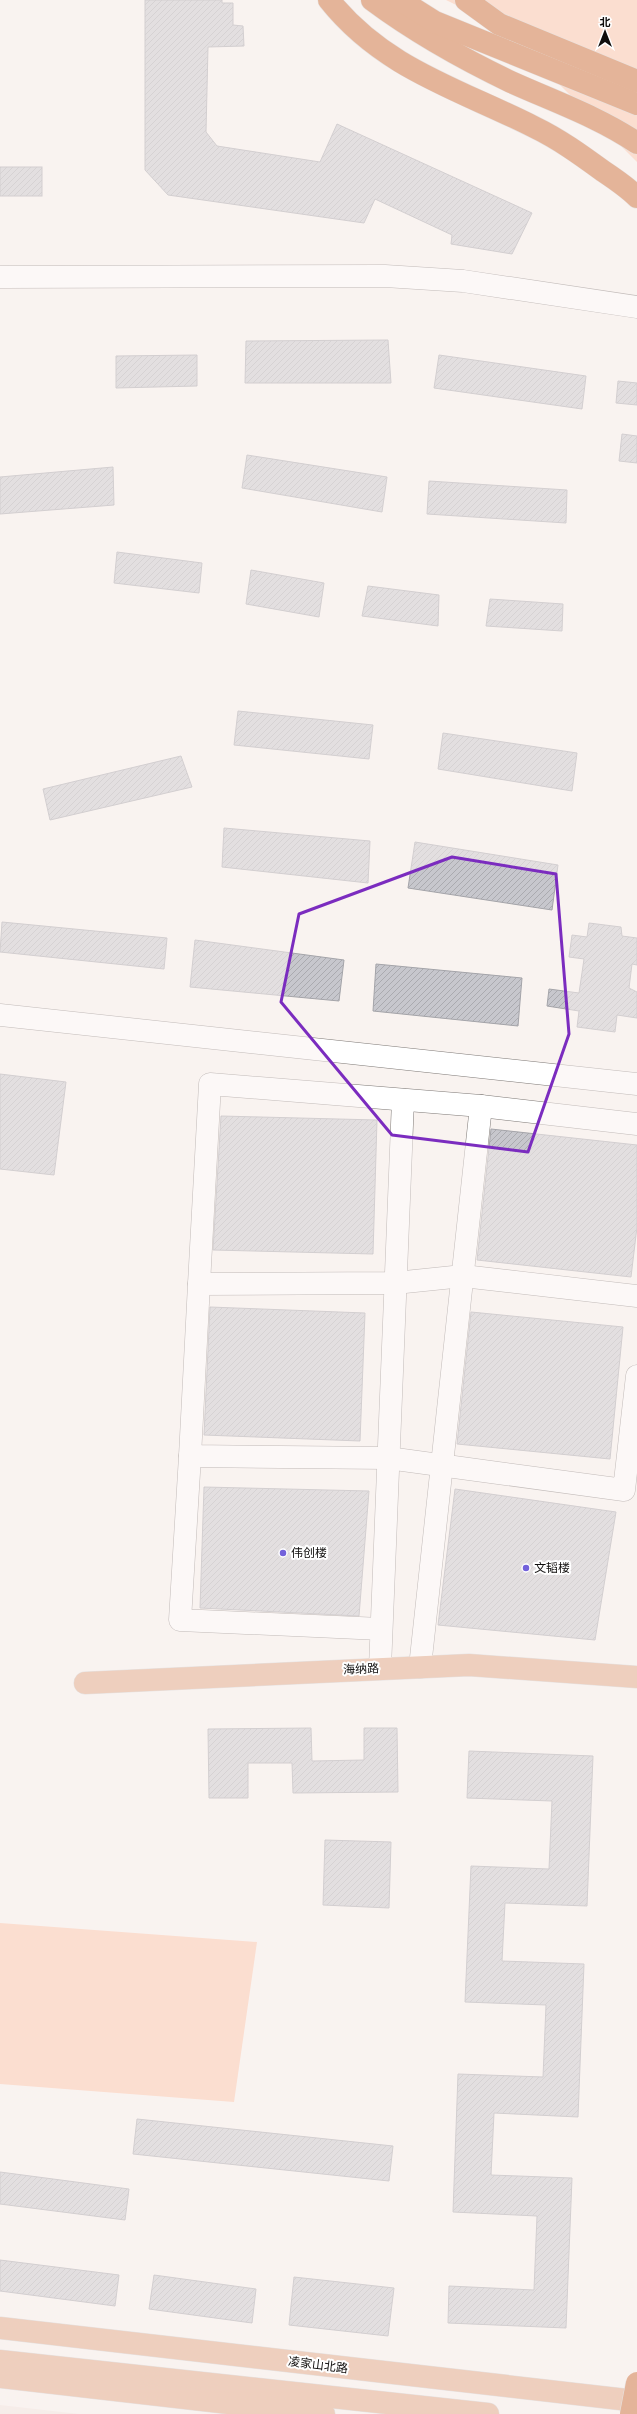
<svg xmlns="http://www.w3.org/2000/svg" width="637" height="2414" font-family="Jost,'Noto Sans SC',sans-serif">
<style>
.built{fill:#f2e6df}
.green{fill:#fdc5a8}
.building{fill:url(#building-hatch);stroke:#a4a4a9}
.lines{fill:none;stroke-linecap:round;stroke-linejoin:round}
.minor-casing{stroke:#7e7976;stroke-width:23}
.major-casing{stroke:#cfcfce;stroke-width:23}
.highway-casing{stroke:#cfcfce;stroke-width:23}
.minor{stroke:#fff;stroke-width:22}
.major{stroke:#dfa582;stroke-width:22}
.highway{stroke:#ca692f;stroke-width:22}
.highway-bridge-casing{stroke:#cfcfce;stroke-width:23;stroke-linecap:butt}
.highway-bridge{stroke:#ca692f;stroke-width:22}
.marked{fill:none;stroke:#7b2cbf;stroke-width:3;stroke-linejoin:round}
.poi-dot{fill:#7361db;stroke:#fff;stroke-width:1.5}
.labels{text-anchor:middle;stroke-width:4;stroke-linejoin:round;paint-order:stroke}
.poi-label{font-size:12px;fill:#0f0d0c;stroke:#fff;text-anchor:start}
.street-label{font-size:12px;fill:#0f0d0c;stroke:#fff}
</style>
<defs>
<pattern id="building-hatch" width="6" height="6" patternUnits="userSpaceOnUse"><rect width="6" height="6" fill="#c7c7cd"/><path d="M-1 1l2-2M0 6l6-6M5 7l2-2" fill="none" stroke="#aaaaaf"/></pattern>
</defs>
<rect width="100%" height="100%" fill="#f9f3f0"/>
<path class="built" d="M0,2405L79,2414H0Z"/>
<g class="green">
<path d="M446,0H637V162L503,28Z"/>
<path d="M0,1923L257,1942L234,2102L0,2084Z"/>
</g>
<g class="building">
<path d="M145,0H222V3H233V25L243,26L244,46L208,47L206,132L217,146L320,162L337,124L532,213L512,254L451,244L452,235L375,199L364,223L168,195L145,170Z"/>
<rect x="0" y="167" width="42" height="29"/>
<path d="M388,340L391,383H245L246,341Z"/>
<path d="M197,355V386L116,388V356Z"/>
<path d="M439,355L586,376L582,409L434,388Z"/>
<path d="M618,381L637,383V405L616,403Z"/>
<path d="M622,434L637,436V463L619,461Z"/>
<path d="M247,455L387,477L382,512L242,488Z"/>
<path d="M113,467L114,505L0,514V477Z"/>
<path d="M429,481L567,490L566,523L427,514Z"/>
<path d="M117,552L202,563L199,593L114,583Z"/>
<path d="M251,570L324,583L319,617L246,604Z"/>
<path d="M368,586L439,595L438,626L362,616Z"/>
<path d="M490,599L563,604L562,631L486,626Z"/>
<path d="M238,711L373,725L369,759L234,745Z"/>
<path d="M443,733L577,753L572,791L438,769Z"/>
<path d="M181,756L192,787L50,820L43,789Z"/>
<path d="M224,828L370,841L368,883L222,867Z"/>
<path d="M415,842L558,865L552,910L408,888Z"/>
<path d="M2,922L167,938L164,969L0,952Z"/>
<path d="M589,923L621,927L622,936L637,938V965L632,964L629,988L637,992V1018L617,1015L615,1032L577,1027L579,1011L547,1006L549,989L579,993L584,959L569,957L572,935L587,937Z"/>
<path d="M195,940L344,960L339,1001L190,987Z"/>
<path d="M376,964L522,978L518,1026L373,1011Z"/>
<path d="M0,1074L66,1082L54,1175L0,1169Z"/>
<path d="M221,1116L377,1120L373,1254L213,1250Z"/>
<path d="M491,1129L637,1145V1227L631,1277L477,1260Z"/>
<path d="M210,1307L365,1313L360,1441L204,1435Z"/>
<path d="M471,1312L623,1327L610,1459L457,1444Z"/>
<path d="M204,1487L369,1491L359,1616L200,1608Z"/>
<path d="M455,1489L616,1512L595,1640L438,1625Z"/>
<path d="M311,1728L312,1761L364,1760V1728H397L398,1792L293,1793L292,1763H248V1798H209L208,1729Z"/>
<path d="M469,1751L593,1756L587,1906L505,1903L502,1961L584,1964L578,2117L494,2113L491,2175L572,2178L566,2328L448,2323L449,2286L534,2290L537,2216L453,2212L458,2074L543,2077L546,2005L465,2002L471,1866L549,1869L552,1801L467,1798Z"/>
<path d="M325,1840L391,1842L389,1908L323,1905Z"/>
<path d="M137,2119L393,2146L389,2181L133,2154Z"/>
<path d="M0,2172L129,2189L125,2220L0,2204Z"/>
<path d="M0,2260L119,2275L115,2306L0,2291Z"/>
<path d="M154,2275L256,2289L252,2323L149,2309Z"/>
<path d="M294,2277L394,2288L388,2336L289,2325Z"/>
</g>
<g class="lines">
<g class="minor-casing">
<g id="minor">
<path d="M0,277L385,276L463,281L637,307"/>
<path d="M0,1015L637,1084"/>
<path d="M637,1124L481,1106L210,1084L199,1284L395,1283L463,1276L637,1296"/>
<path d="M199,1284L190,1456L388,1458L624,1490L637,1376"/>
<path d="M190,1456L180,1620L381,1629"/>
<path d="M420,1667L481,1106"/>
<path d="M380,1668L403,1100"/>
</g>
</g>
<g class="major-casing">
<g id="major">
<path d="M85,1683L469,1665L637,1677"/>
<path d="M0,2328L637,2401"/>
<path d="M0,2361L488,2414"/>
<path d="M0,2377L324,2414"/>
</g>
</g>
<g class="highway-casing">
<g id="highway">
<path d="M329,0C384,69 459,89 534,127C559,139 581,155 603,171C615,179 627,187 637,197"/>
<path d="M372,0C415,32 463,59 511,82C553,101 599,117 637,143"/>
<path d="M400,0L435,22L637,104"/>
<path d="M466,0L499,24L637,81"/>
</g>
</g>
<use href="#minor" class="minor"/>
<use href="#major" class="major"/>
<use href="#highway" class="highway"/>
<g class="highway-bridge-casing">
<path id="highway-bridge" d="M631,2414L637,2383"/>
</g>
<use href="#highway-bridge" class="highway-bridge"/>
</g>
<path d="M0 0H637V2414H0ZM452,857L556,874L569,1034L528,1152L392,1135L281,1002L299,914Z" fill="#f9f3f0" fill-opacity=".55" fill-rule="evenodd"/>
<path class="marked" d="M452,857L556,874L569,1034L528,1152L392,1135L281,1002L299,914Z"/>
<g class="poi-dot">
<circle cx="283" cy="1553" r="4"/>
<circle cx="526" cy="1568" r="4"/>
</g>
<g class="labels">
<g class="poi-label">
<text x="291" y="1557">伟创楼</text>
<text x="534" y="1572">文韬楼</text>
</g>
<g class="street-label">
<text transform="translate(361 1669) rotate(-2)" y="4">海纳路</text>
<text transform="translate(318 2365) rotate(7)" y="4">凌家山北路</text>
</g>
</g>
<g transform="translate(605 32)" stroke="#ffffff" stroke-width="3" paint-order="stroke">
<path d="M0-3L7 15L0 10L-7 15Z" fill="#0f0d0c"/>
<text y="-6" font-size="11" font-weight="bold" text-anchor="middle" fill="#0f0d0c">北</text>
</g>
</svg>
